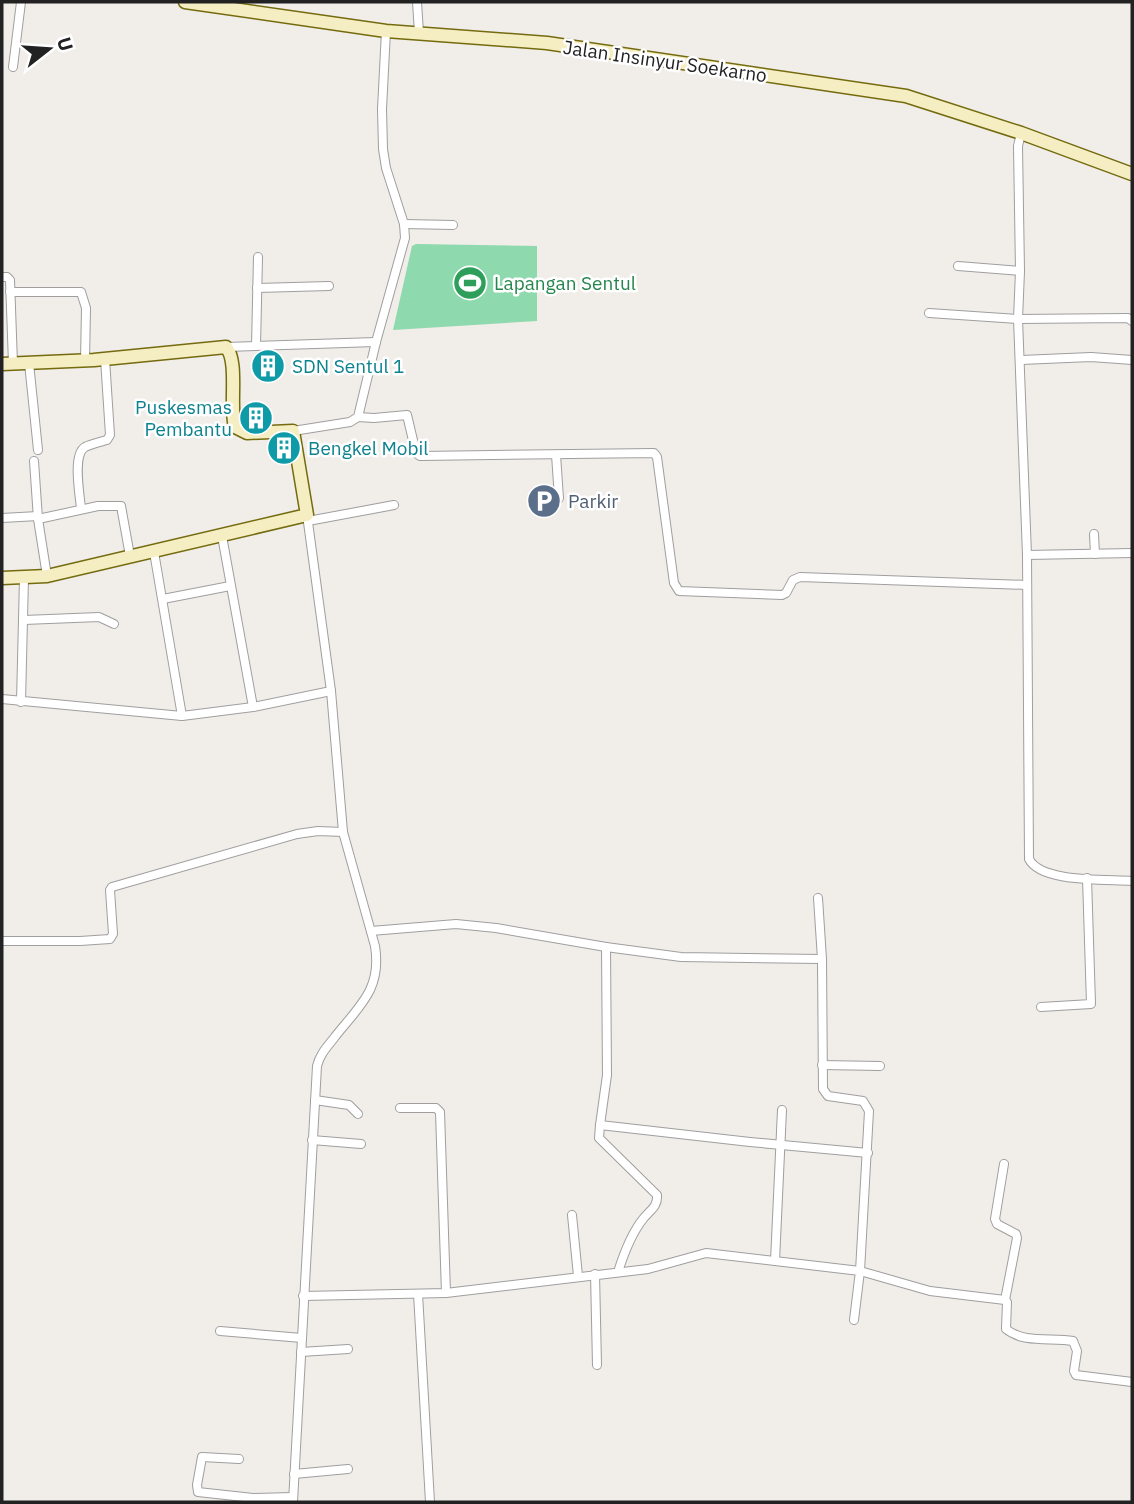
<svg xmlns="http://www.w3.org/2000/svg" width="1134" height="1504" font-family="'IBM Plex Sans',sans-serif">
<style>
.pitch{fill:#8ed9ae}
.lines{fill:none;stroke-linecap:round;stroke-linejoin:round}
.street-casing{stroke:#9f9f9f;stroke-width:10}
.secondary-casing{stroke:#746b0e;stroke-width:15}
.street{stroke:#fff;stroke-width:8}
.secondary{stroke:#f5eec3;stroke-width:12}
.labels{text-anchor:middle;stroke-width:5;stroke-linejoin:round;paint-order:stroke}
.street-label{font-size:19px;fill:#222;stroke:#fff}
.leisure-label{font-size:19px;fill:#27864d;stroke:#fff;text-anchor:start}
.culture-label{font-size:19px;fill:#0d838f;stroke:#fff;text-anchor:start}
.service-label{font-size:19px;fill:#4e5e75;stroke:#fff;text-anchor:start}
</style>
<rect width="100%" height="100%" fill="#f1ede9"/>
<path class="pitch" d="M416,244L537,246V321L393,330L412,246Z"/>
<g class="lines">
<g class="street-casing">
<g id="street">
<path d="M417,2L419,33"/>
<path d="M13,67L21,2"/>
<path d="M1021,133L1018,146L1020,271L1018,319L1027,555L1029,859C1041,883 1107,879 1132,881"/>
<path d="M404,224L453,225"/>
<path d="M958,266L1020,271"/>
<path d="M2,277H7L10,280L13,364"/>
<path d="M257,288L329,286"/>
<path d="M10,292H81L86,308L85,361"/>
<path d="M929,313L1018,319L1128,318L1132,321"/>
<path d="M256,346L258,257"/>
<path d="M226,347L376,342"/>
<path d="M1021,360L1091,357L1132,360"/>
<path d="M29,363L38,450"/>
<path d="M358,417L374,418L407,415L416,453L420,456L654,453L657,457L674,583L679,591L782,595L786,593L793,580L800,577L1027,585"/>
<path d="M293,431L350,422L358,417L376,342L405,238L404,224L386,168L383,149L382,109L386,31"/>
<path d="M556,455L559,498"/>
<path d="M34,461L38,519L47,576"/>
<path d="M81,509C80,495 72,455 85,447C91,444 100,442 107,440L110,435L105,359"/>
<path d="M2,518L38,516"/>
<path d="M38,519L98,506H121L130,556"/>
<path d="M308,521L394,505"/>
<path d="M1094,534L1095,554"/>
<path d="M222,536L253,707"/>
<path d="M154,552L182,716"/>
<path d="M1027,555L1132,553"/>
<path d="M163,599L230,586"/>
<path d="M24,620L99,617L114,624"/>
<path d="M2,699L182,716L253,707L331,691"/>
<path d="M21,702L24,578"/>
<path d="M818,898L822,959L823,1089L828,1096L863,1101L869,1111L860,1271L930,1291L1005,1300"/>
<path d="M371,931L456,924L496,928L606,947L681,957L822,959"/>
<path d="M2,941H80L110,939L113,934L110,890L112,887L297,834L318,831L343,832"/>
<path d="M606,947L607,1075L600,1125L750,1142L868,1153"/>
<path d="M1041,1007L1091,1004L1087,878"/>
<path d="M822,1065L880,1066"/>
<path d="M315,1100L349,1105L358,1114"/>
<path d="M400,1108H436L440,1112L446,1293"/>
<path d="M600,1125L599,1138L657,1195C658,1207 650,1210 643,1219C631,1234 624,1253 618,1272"/>
<path d="M312,1140L361,1144"/>
<path d="M1004,1164L995,1219L997,1224L1016,1234L1017,1238L1005,1300L1007,1302L1006,1329C1024,1344 1052,1337 1073,1341L1077,1351L1074,1371L1076,1375L1132,1382"/>
<path d="M572,1215L578,1276"/>
<path d="M775,1261L782,1110"/>
<path d="M595,1274L597,1365"/>
<path d="M418,1294L430,1502"/>
<path d="M303,1296L446,1293L648,1269L706,1253L860,1271L854,1320"/>
<path d="M220,1331L302,1338"/>
<path d="M301,1352L348,1349"/>
<path d="M239,1459L202,1457L197,1485L198,1492L253,1498L293,1497"/>
<path d="M294,1474L348,1469"/>
<path d="M293,1502L317,1066C320,1054 327,1047 334,1038C359,1006 382,990 375,946L343,832L331,691L307,515"/>
</g>
</g>
<g class="secondary-casing">
<g id="secondary">
<path d="M185,2L386,31L547,43L906,96L1021,133L1132,174"/>
<path d="M2,364L94,360L226,347C239,361 229,407 235,427L247,433L293,431L307,515L47,576L2,578"/>
</g>
</g>
<use href="#street" class="street"/>
<use href="#secondary" class="secondary"/>
</g>
<defs>
<g id="stadium-disc" transform="scale(1.75)"><circle r="9.5" fill="#2e9e5b" stroke="#fff"/><path d="M0-5a6.5 5 0 1 0 0 10a6.5 5 0 1 0 0-10ZM-3.5-1.8h7v3.6h-7Z" fill="#fff"/></g>
<g id="building-disc" transform="scale(1.75)"><circle r="9.5" fill="#0f9aa8" stroke="#fff"/><path d="M-4-6H4V6H1V3H-1V6H-4ZM-2.5-4.3h1.7v1.8h-1.7ZM.8-4.3h1.7v1.8H.8ZM-2.5-1h1.7V.8h-1.7ZM.8-1h1.7V.8H.8Z" fill="#fff"/></g>
<g id="parking-disc" transform="scale(1.75)"><circle r="9.5" fill="#5c6f8a" stroke="#fff"/><path d="M-3.5-5.5H1a3.5 3.5 0 0 1 0 7H-1V5.5H-3.5ZM-1-3.4V-.6H.8a1.4 1.4 0 0 0 0-2.8Z" fill="#fff"/></g>
</defs>
<g fill-rule="evenodd">
<use href="#stadium-disc" x="470" y="283"/>
<use href="#building-disc" x="268" y="366"/>
<use href="#building-disc" x="256" y="418"/>
<use href="#building-disc" x="284" y="448"/>
<use href="#parking-disc" x="544" y="501"/>
</g>
<g class="labels">
<g class="street-label">
<text transform="translate(665 61) rotate(8)" y="7">Jalan Insinyur Soekarno</text>
</g>
<g class="leisure-label">
<text x="494" y="290">Lapangan Sentul</text>
</g>
<g class="culture-label">
<text x="292" y="373">SDN Sentul 1</text>
<text x="232" y="414" text-anchor="end">Puskesmas<tspan x="232" dy="22">Pembantu</tspan></text>
<text x="308" y="455">Bengkel Mobil</text>
</g>
<g class="service-label">
<text x="568" y="508">Parkir</text>
</g>
</g>
<rect width="1134" height="1504" fill="none" stroke="#222222" stroke-width="7"/>
<g transform="translate(49 49) rotate(73)" stroke="#ffffff" stroke-width="5" paint-order="stroke">
<path d="M0-5L12 26L0 18L-12 26Z" fill="#222222"/>
<text y="-10" font-size="19" font-weight="bold" text-anchor="middle" fill="#222222">U</text>
</g>
</svg>
